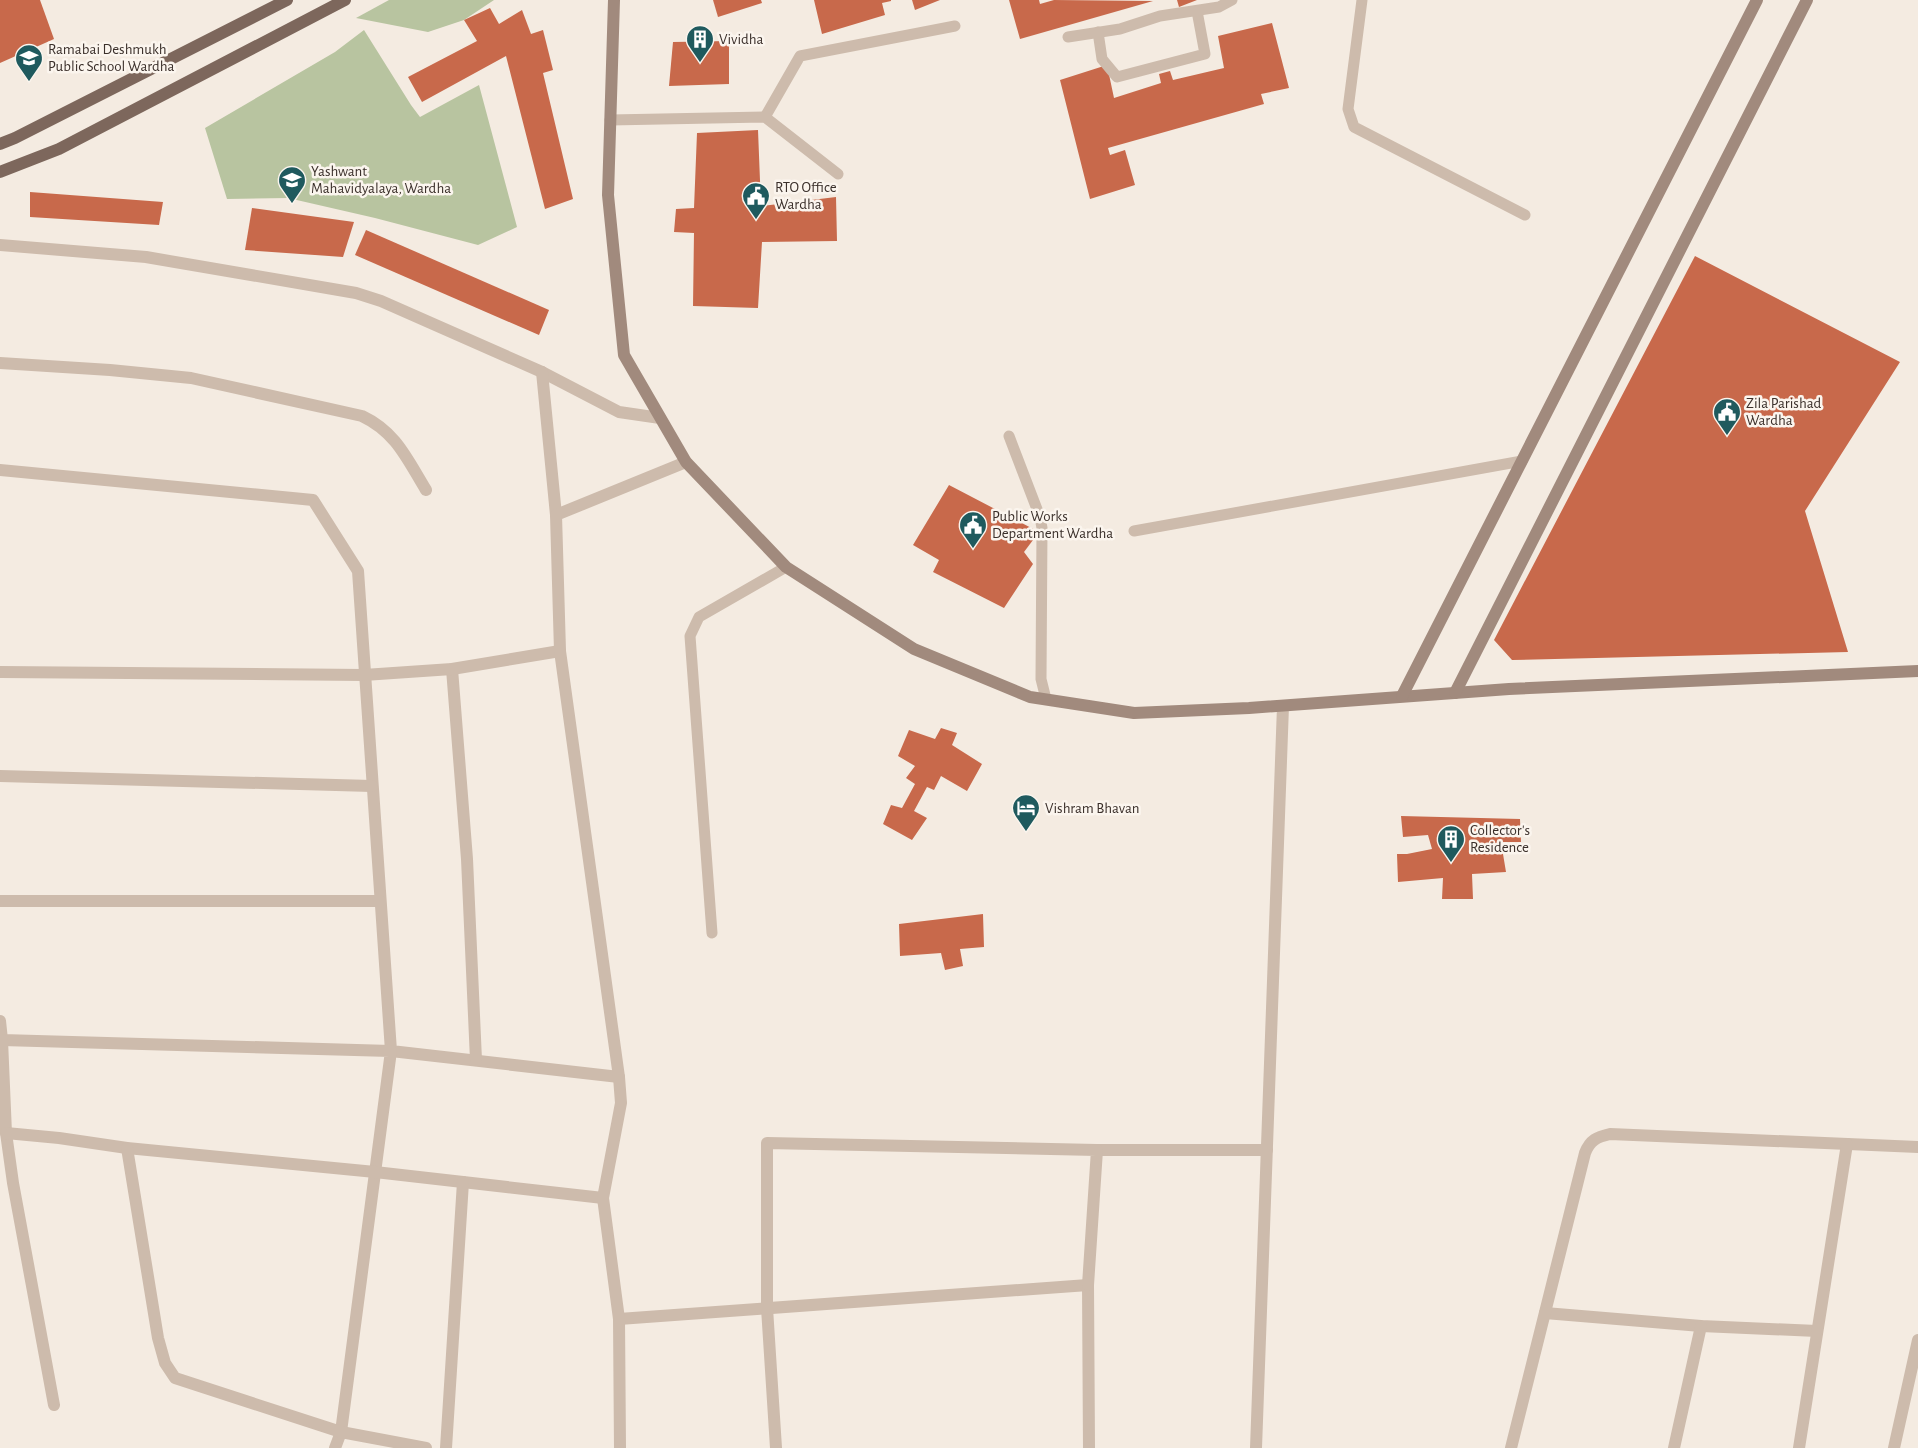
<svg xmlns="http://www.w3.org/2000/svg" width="1918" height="1448" font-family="'Alegreya Sans',sans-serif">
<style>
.green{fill:#b8c4a0}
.building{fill:#c8694b}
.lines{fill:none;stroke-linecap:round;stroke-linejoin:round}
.service{stroke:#cdbbac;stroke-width:11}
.minor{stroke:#cdbbac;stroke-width:12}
.tertiary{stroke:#cdbbac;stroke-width:12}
.secondary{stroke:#a18a7d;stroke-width:12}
.primary{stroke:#7d675c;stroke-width:12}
.labels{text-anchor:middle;stroke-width:5;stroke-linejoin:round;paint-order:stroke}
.poi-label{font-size:15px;fill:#3b302b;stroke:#fbf5ee;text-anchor:start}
</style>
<rect width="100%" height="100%" fill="#f4ebe1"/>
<g class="green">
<path d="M389,0H494L464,20L428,32L356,18Z"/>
<path d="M364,30L411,105L420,117L479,85L517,227L478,245L375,218L288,198L227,199L205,128L335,52Z"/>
</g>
<g class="building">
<path d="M0,0H40L54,39L0,63Z"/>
<path d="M713,0H761L762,3L718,17Z"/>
<path d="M814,0H891V1L882,3L885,15L822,34Z"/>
<path d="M912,0H940L915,10Z"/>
<path d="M1009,0H1039L1040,4L1054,0L1153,1L1020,39Z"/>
<path d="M1177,0H1197L1179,7Z"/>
<path d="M490,8L499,24L522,10L531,34L543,30L553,70L543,73L573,199L545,209L506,56L422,102L408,77L477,41L464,20Z"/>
<path d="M1272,23L1289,88L1261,94L1264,104L1108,148L1110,155L1125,150L1135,185L1090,199L1060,80L1107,65L1114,98L1161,83L1159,74L1170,71L1173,80L1224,68L1218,36Z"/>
<path d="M729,41V84L669,86L673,42Z"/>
<path d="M758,130L761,206L836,197L837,241L762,242L758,308L693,306L694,233L674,232L676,209L694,208L697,133Z"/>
<path d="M30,192L163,202L159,225L30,217Z"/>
<path d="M252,208L354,222L343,257L245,250Z"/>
<path d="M366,230L549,310L539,335L355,255Z"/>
<path d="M1695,256L1900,362L1805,511L1848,652L1512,660L1494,640Z"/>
<path d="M949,485L1039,532L1024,552L1033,564L1004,608L933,572L939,560L913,545Z"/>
<path d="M941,728L957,733L952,745L982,764L967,791L941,776L934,790L927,787L914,811L927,818L912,840L883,824L891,805L902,808L915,784L906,778L915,766L898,756L909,730L935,739Z"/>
<path d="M1401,816L1520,819L1521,842H1501L1506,872L1472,874L1473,899H1442L1443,878L1398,882L1397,854H1407L1432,849L1428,835L1403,837Z"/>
<path d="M983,914L984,947L960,949L963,966L945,970L941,953L900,956L899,924Z"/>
</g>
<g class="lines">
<g class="service">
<path d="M1362,0L1348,109L1354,127L1525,215"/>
<path d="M1098,32L1102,59L1117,77L1205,54L1197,11"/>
<path d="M1068,37L1120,29L1160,16L1219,7L1232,0"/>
<path d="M765,117L800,56L955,26"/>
<path d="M610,120L765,117L838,174"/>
<path d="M1009,436L1040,517L1042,528L1041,679L1046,699"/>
<path d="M1134,531L1522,461"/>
<path d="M712,933L690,636L699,617L786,567"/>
</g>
<g class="minor">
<path d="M0,245L146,257L356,293L381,301L542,372L619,412L660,418"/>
<path d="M0,363L110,370L191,378L362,416C396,432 407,459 426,490"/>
<path d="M542,372L556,515"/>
<path d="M0,470L313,500L358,571L391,1051L619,1077"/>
<path d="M452,669L467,859L476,1060"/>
<path d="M0,672L364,675L452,669L560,651"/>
<path d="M0,776L372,786"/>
<path d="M0,901H380"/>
<path d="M0,1021L2,1040L391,1051L341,1432L335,1448"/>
<path d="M0,1040H2L6,1133L13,1183L54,1405"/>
<path d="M6,1133L59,1138L127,1148L375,1172L603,1198"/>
<path d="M127,1148L158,1338L165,1363L175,1378L341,1432L426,1448"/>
<path d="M1097,1150H1267"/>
<path d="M1545,1313L1701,1326L1817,1331"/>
<path d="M619,1319L1088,1285L1089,1448"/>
<path d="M446,1448L463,1182"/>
<path d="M620,1448L619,1319L603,1198L621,1103L619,1077L560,651L556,515L686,462"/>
<path d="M776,1448L767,1308V1143L1097,1150L1088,1285"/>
<path d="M1511,1448L1585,1153C1590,1140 1597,1137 1610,1134L1918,1147"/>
<path d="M1674,1448L1701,1326"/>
<path d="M1799,1448L1847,1144"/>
<path d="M1894,1448L1918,1340"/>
</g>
<path class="tertiary" d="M1256,1448L1283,706"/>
<g class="secondary">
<path d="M614,0L608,195L624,355L686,462L786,567L914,649L1030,697L1134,713L1249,708L1509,689L1918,671"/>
<path d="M1455,693L1807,0"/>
<path d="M1402,696L1757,0"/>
</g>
<g class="primary">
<path d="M0,144L15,138L287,0"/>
<path d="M0,172L59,149L345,0"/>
</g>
</g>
<defs>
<g id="building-pin" transform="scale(1.4375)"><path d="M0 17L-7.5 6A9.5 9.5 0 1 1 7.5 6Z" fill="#1f5a5e" stroke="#fbf5ee"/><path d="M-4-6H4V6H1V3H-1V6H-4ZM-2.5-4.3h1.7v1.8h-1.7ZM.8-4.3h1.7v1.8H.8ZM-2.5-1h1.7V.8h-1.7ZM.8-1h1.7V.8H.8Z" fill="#fff"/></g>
<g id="school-pin" transform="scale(1.4375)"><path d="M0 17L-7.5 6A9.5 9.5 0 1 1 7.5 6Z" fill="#1f5a5e" stroke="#fbf5ee"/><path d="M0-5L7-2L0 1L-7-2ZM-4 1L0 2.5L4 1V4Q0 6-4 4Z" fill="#fff"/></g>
<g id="university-pin" transform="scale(1.4375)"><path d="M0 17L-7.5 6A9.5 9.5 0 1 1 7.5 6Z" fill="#1f5a5e" stroke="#fbf5ee"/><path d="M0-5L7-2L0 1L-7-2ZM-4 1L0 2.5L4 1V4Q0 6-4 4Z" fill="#fff"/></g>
<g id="civic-pin" transform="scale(1.4375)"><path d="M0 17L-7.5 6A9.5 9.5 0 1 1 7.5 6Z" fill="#1f5a5e" stroke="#fbf5ee"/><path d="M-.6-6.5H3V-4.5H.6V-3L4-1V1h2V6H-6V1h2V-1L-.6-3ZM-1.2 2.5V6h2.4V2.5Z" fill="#fff"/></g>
<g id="hotel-pin" transform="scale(1.4375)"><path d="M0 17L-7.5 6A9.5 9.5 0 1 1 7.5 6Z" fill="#1f5a5e" stroke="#fbf5ee"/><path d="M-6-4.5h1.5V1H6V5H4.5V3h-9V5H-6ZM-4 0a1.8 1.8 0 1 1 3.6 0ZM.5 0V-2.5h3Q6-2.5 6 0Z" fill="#fff"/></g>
</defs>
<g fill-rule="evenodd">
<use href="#building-pin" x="700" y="39"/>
<use href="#school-pin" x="29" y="58"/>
<use href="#university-pin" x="292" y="180"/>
<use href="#civic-pin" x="756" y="196"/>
<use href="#civic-pin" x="1727" y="412"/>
<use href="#civic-pin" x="973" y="525"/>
<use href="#hotel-pin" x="1026" y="808"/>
<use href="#building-pin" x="1451" y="839"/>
</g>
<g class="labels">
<g class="poi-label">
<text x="719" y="44">Vividha</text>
<text x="48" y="54">Ramabai Deshmukh<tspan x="48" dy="17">Public School Wardha</tspan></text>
<text x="311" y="176">Yashwant<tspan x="311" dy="17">Mahavidyalaya, Wardha</tspan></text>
<text x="775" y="192">RTO Office<tspan x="775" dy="17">Wardha</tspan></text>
<text x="1746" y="408">Zila Parishad<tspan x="1746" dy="17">Wardha</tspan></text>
<text x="992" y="521">Public Works<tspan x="992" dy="17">Department Wardha</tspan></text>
<text x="1045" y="813">Vishram Bhavan</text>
<text x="1470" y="835">Collector's<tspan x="1470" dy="17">Residence</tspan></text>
</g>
</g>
</svg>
